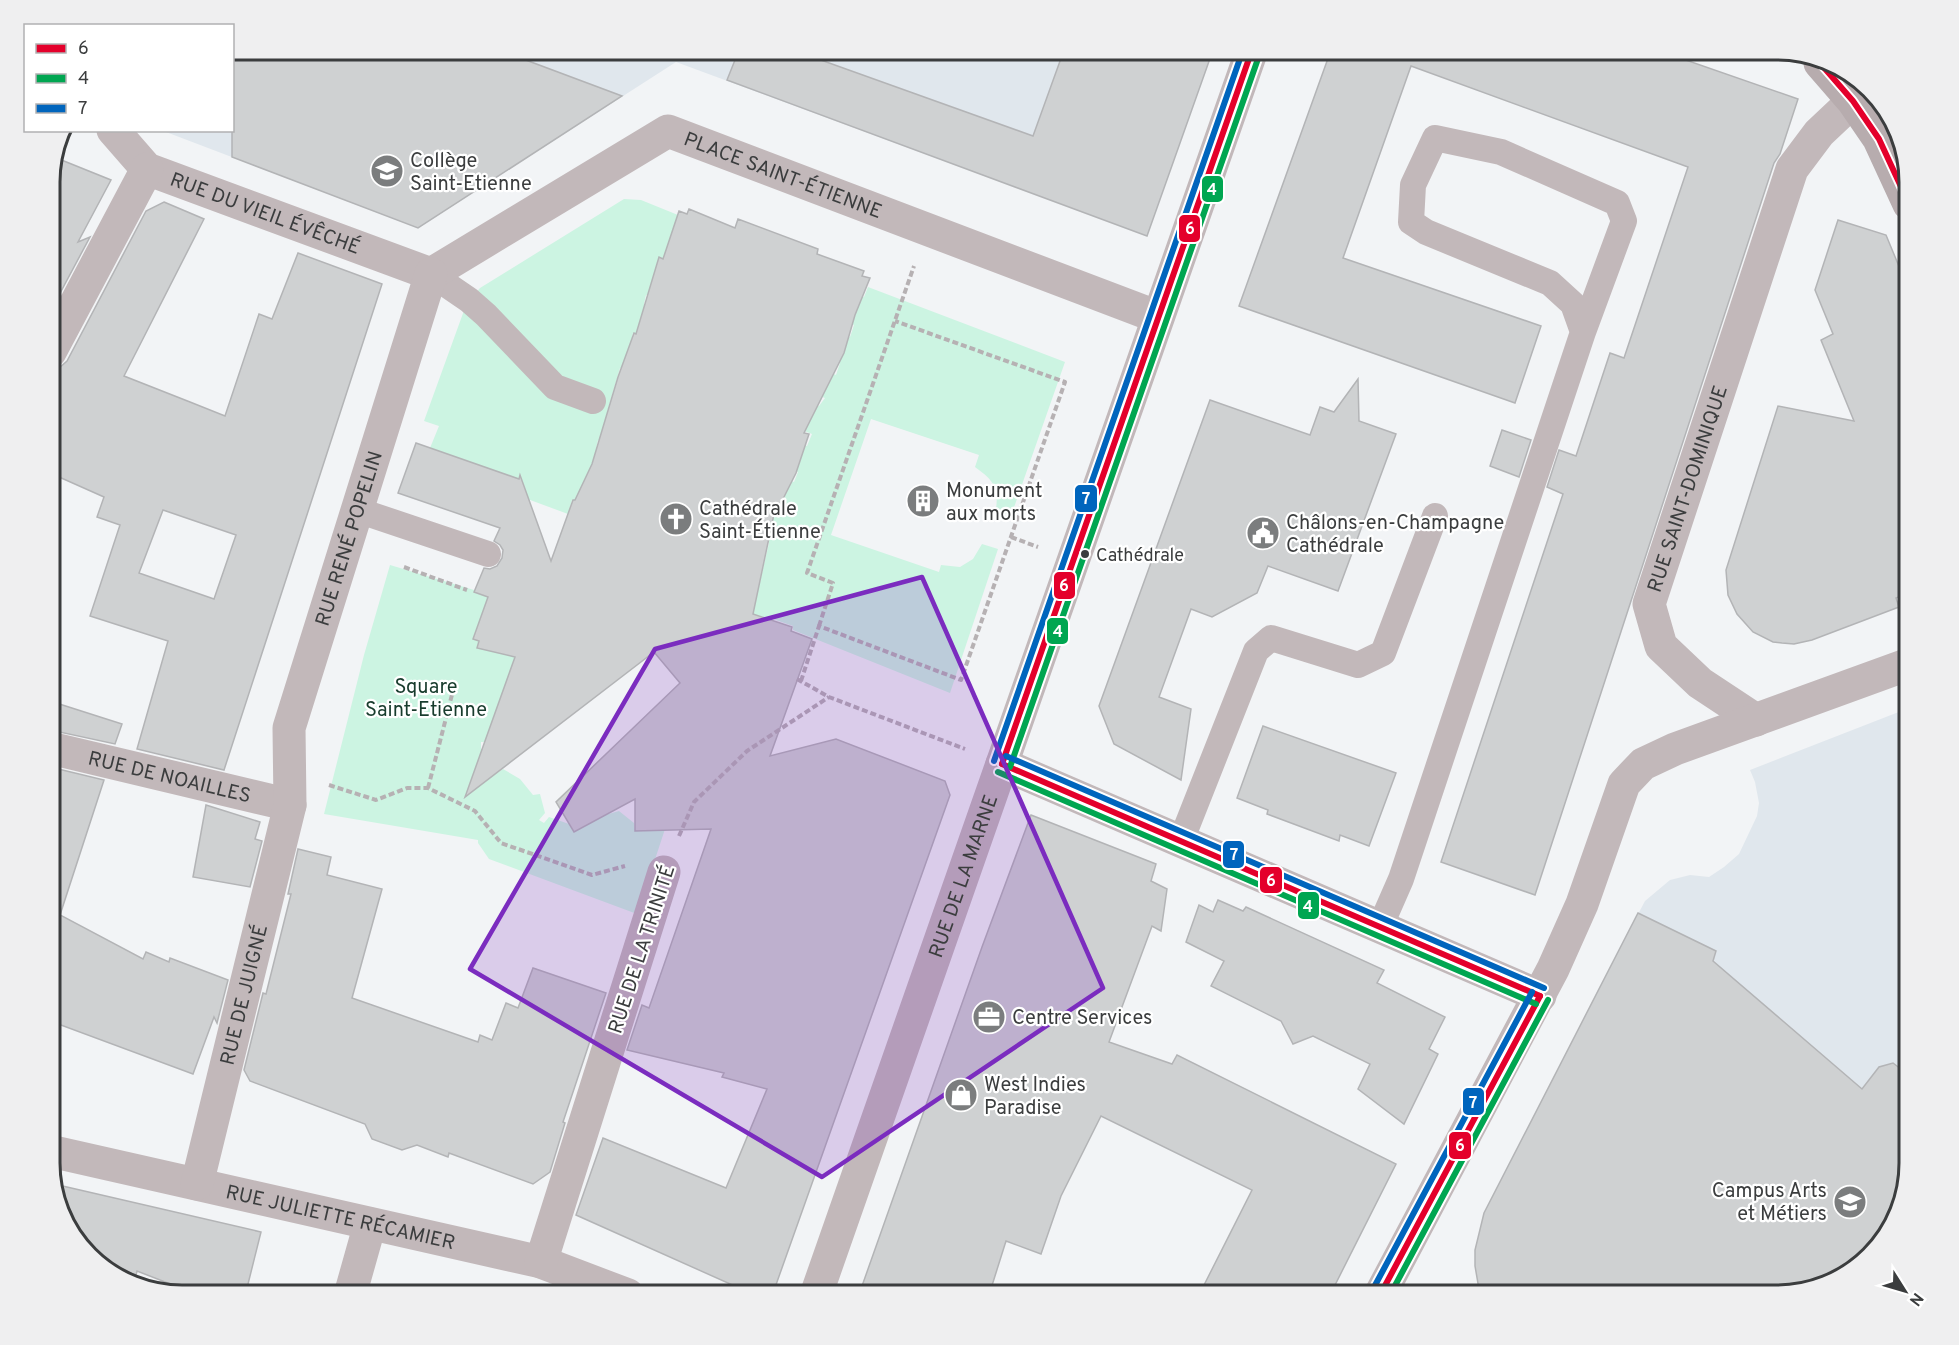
<svg xmlns="http://www.w3.org/2000/svg" width="1959" height="1345" font-family="Overpass,sans-serif">
<style>
.built{fill:#e0e7ed}
.green{fill:#ccf4e2}
.building{fill:#cfd1d2;stroke:#b3b4b6;stroke-width:1.5;fill-rule:evenodd}
.lines{fill:none;stroke-linecap:round;stroke-linejoin:round}
.path{stroke:#b6b1b3;stroke-width:4;stroke-dasharray:6 3;stroke-linecap:butt}
.lane{stroke:#c2b8ba;stroke-width:26}
.street{stroke:#c2b8ba;stroke-width:33}
.secondary{stroke:#b7acae;stroke-width:33}
.bus-1-casing{stroke:#fff;stroke-width:10}
.bus-2-casing{stroke:#fff;stroke-width:10}
.bus-3-casing{stroke:#fff;stroke-width:10}
.bus-1{stroke:#e4002b;stroke-width:6}
.bus-2{stroke:#00a651;stroke-width:6}
.bus-3{stroke:#0065bd;stroke-width:6}
.marked{fill:#7b2cbf;fill-opacity:0.2;stroke:#7b2cbf;stroke-width:4.5;stroke-linejoin:round}
.bus-dot{fill:#3b3d3e;stroke:#fff;stroke-width:2}
.labels{text-anchor:middle;stroke-width:4.5;stroke-linejoin:round;paint-order:stroke}
.bus-label{font-size:18px;fill:#3b3d3e;stroke:#fff;text-anchor:start}
.poi-label{font-size:20px;fill:#3b3d3e;stroke:#fff;text-anchor:start}
.street-label{font-size:20px;fill:#3b3d3e;stroke:#fff}
.park-label{font-size:20px;fill:#183c2d;stroke:#fff}
.rim{fill:none;stroke:#3b3d3e;stroke-width:3}
.line-badge{stroke:#fff;stroke-width:2}
.badge-label{font-size:16px;text-anchor:middle;font-weight:bold;fill:#fff}
</style>
<rect width="100%" height="100%" fill="#f2f4f6"/>
<g class="built">
<path d="M233,50H1213L1147,236L676,62L418,228L166,132L165,131L232,130Z"/>
<path d="M1909,708V1163L1836,1282L1777,1295H1481L1475,1250L1483,1217L1489,1221L1596,994L1645,901L1670,880L1690,875L1709,877L1724,867L1739,854L1757,816L1759,803L1755,782L1750,770Z"/>
</g>
<g class="green">
<path d="M624,199L641,200L678,215L673,229L689,235L679,264L659,258L656,266L675,273L665,301L646,295L644,304L662,311L652,339L633,333L631,342L639,374L620,368L607,412L624,418L615,445L598,440L596,449L611,454L581,502L572,500L568,514L522,497L525,488L522,480L430,448L439,426L424,421L466,305L480,288Z"/>
<path d="M868,287L1065,362L1011,516L996,509C999,487 993,480 975,467L979,455L871,419L831,535L939,572L941,565L960,567L973,559L982,544L998,549L950,693L793,630V626L773,619L771,622L752,616L769,543L759,539L767,514L779,518L783,507L771,503L781,478L794,482L798,472L784,466L794,441L807,446L812,434L799,429L807,403L819,406L825,398L812,393L821,368L836,375L840,363L825,356L834,333L850,337L854,325L838,319L849,292L864,297Z"/>
<path d="M390,565L474,590V592L493,599L481,634L475,632L473,639L479,641L477,648L516,653L488,742H481V749L487,750L490,771L494,775L503,769L520,779L533,795L540,794L545,813L539,820L544,823L549,817L569,824L574,832L598,817L619,811L634,823L635,831L668,820L637,914L489,859L478,843V840L324,814L364,655Z"/>
</g>
<g class="building">
<path d="M232,50H499L622,96L418,228L232,157Z"/>
<path d="M739,50H793L1033,136L1064,50H1213L1147,236L727,80Z"/>
<path d="M1331,50H1657L1798,99L1780,154L1774,163L1535,895L1441,862L1563,494L1547,487L1559,450L1576,456L1610,353L1624,358L1688,167L1411,66L1343,258L1541,326L1515,403L1239,306Z"/>
<path d="M54,157L111,180L78,242L90,237L50,312V174Z"/>
<path d="M164,202L204,219L124,376L190,402L225,416L259,314L272,319L298,253L382,284L224,770L137,749L168,641L90,616L120,525L97,517L104,497L50,473V371L59,368L67,361L146,211ZM163,510L236,535L214,599L139,573Z"/>
<path d="M689,209L735,228L738,219L818,249L817,254L864,271L862,276L870,278L855,315L844,353L804,433L809,434L796,473L784,497L778,516L774,514L753,614L792,627L791,631L812,639L770,756L836,739L945,781L950,795L772,1296H757L576,1215L603,1138L726,1188L767,1089L722,1077L724,1073L627,1050L642,1005L649,1008L711,829L635,831V799L574,832L556,802L680,683L654,652L465,797L515,657L477,648L479,641L473,639L488,597L474,592L484,568L490,569L497,566L502,558L503,550L500,545L494,541L500,528L398,493L416,443L519,479L520,475L551,561L573,500H575L592,464L618,377L634,333L636,334L659,257L663,259L679,211L687,214Z"/>
<path d="M1838,220L1886,235L1910,293V593L1896,598L1899,607L1812,640L1794,644L1782,643L1773,642L1753,632L1737,614L1728,595L1726,570L1778,406L1854,421L1821,340L1833,334L1815,290Z"/>
<path d="M1358,379L1359,421L1396,434L1338,591L1268,566L1257,593L1212,617L1191,609L1159,697L1191,709L1181,780L1114,744L1099,706L1210,400L1310,435L1320,407L1334,412Z"/>
<path d="M1502,430L1531,440L1519,477L1490,466Z"/>
<path d="M50,701L122,724L115,744L50,730Z"/>
<path d="M1263,726L1396,773L1369,846L1340,835L1339,841L1267,814L1268,810L1237,798Z"/>
<path d="M50,767L104,780L60,915L143,959L146,952L169,962L170,958L228,980L217,1023L214,1017L193,1074L50,1021Z"/>
<path d="M206,805L260,822L255,839L262,841L250,887L193,877Z"/>
<path d="M1031,815L1156,864L1151,881L1167,889L1161,931L1152,926L1109,1042L1172,1064L1177,1055L1396,1164L1330,1295H1199L1252,1190L1101,1116L1061,1196L1041,1254L1006,1241L989,1295L889,1296L862,1286L982,947Z"/>
<path d="M298,849L331,857L327,875L382,889L352,998L478,1042L480,1035L492,1040L506,1003L518,1008L533,968L606,993L563,1122L565,1123L550,1172L533,1184L449,1153L448,1157L417,1145L402,1150L372,1139L365,1124L250,1081L244,1070L263,993L266,994L291,894H288Z"/>
<path d="M1218,900L1243,911L1246,907L1384,970L1377,983L1445,1017L1429,1049L1438,1054L1404,1124L1358,1089L1370,1064L1313,1036L1293,1044L1281,1021L1211,986L1224,961L1186,942L1199,905L1213,912Z"/>
<path d="M1638,913L1716,951L1713,961L1862,1089L1879,1067L1893,1063L1910,1076V1163L1887,1237L1836,1282L1777,1295H1480L1475,1266V1250L1484,1213Z"/>
<path d="M54,1184L261,1232L245,1296H201L137,1271L136,1275L98,1262L67,1229Z"/>
</g>
<g class="lines">
<g class="path">
<path d="M1011,537L1038,547"/>
<path d="M404,567L467,590"/>
<path d="M819,626L833,583L807,573L914,266"/>
<path d="M797,679L829,697L965,749"/>
<path d="M801,681L819,626L961,680L1065,382L895,321"/>
<path d="M329,785L376,800L407,788H428L475,811L501,843L592,875L625,866"/>
<path d="M428,788L455,683"/>
<path d="M679,836L694,802L747,751L829,697"/>
</g>
<g class="lane">
<path d="M431,274L469,300L486,315L555,387L593,401"/>
<path d="M357,510L488,554"/>
<path d="M1181,841L1256,651L1271,638L1358,665L1383,653L1435,516"/>
<path d="M1380,927L1401,879L1583,332L1573,304L1550,283L1426,232L1411,222L1413,185L1435,138L1501,152L1617,203L1624,221L1583,332"/>
</g>
<g class="street">
<path id="s1" d="M113,130L147,169L431,274"/>
<path id="s2" d="M431,274L668,131L1158,317"/>
<path d="M50,352L147,169"/>
<path id="s3" d="M1756,720L1700,683L1661,646L1649,604L1792,169L1819,133L1853,101"/>
<path id="s4" d="M50,748L290,805"/>
<path d="M1002,764L1540,996"/>
<path id="s5" d="M50,1151L541,1262L628,1295"/>
<path id="s6" d="M197,1184L290,805L289,728L431,274"/>
<path d="M541,1262L664,872"/>
<path d="M350,1295L370,1224"/>
<path id="s7" d="M816,1295L1252,50"/>
<path d="M1380,1295L1553,969L1582,904L1624,784L1643,764L1675,749L1909,664"/>
</g>
<path class="secondary" d="M1820,63L1853,101L1879,139L1909,204"/>
<g class="bus-1-casing">
<g id="bus-1">
<path d="M1820,63L1853,101L1879,139L1909,204"/>
<path d="M1002,764L1252,50"/>
<path d="M1002,764L1540,996"/>
<path d="M1380,1295L1540,996"/>
</g>
</g>
<g class="bus-2-casing">
<g id="bus-2">
<path d="M1010,767L1260,53"/>
<path d="M998,772L1536,1004"/>
<path d="M1390,1295L1548,1000"/>
</g>
</g>
<g class="bus-3-casing">
<g id="bus-3">
<path d="M1006,756L1544,988"/>
<path d="M994,761L1243,50"/>
<path d="M1372,1291L1532,992"/>
</g>
</g>
<use href="#bus-1" class="bus-1"/>
<use href="#bus-2" class="bus-2"/>
<use href="#bus-3" class="bus-3"/>
</g>
<path class="marked" d="M922,577L1103,988L822,1177L470,969L655,649Z"/>
<defs>
<g id="school-disc" transform="scale(1.725)"><circle r="9.5" fill="#7b7d7e" stroke="#fff"/><path d="M0-5L7-2L0 1L-7-2ZM-4 1L0 2.5L4 1V4Q0 6-4 4Z" fill="#fff"/></g>
<g id="building-disc" transform="scale(1.725)"><circle r="9.5" fill="#7b7d7e" stroke="#fff"/><path d="M-4-6H4V6H1V3H-1V6H-4ZM-2.5-4.3h1.7v1.8h-1.7ZM.8-4.3h1.7v1.8H.8ZM-2.5-1h1.7V.8h-1.7ZM.8-1h1.7V.8H.8Z" fill="#fff"/></g>
<g id="church-disc" transform="scale(1.725)"><circle r="9.5" fill="#7b7d7e" stroke="#fff"/><path d="M-1.2-6h2.4v3.5h3.3v2.4h-3.3V6h-2.4V-.1h-3.3v-2.4h3.3Z" fill="#fff"/></g>
<g id="civic-disc" transform="scale(1.725)"><circle r="9.5" fill="#7b7d7e" stroke="#fff"/><path d="M-.6-6.5H3V-4.5H.6V-3L4-1V1h2V6H-6V1h2V-1L-.6-3ZM-1.2 2.5V6h2.4V2.5Z" fill="#fff"/></g>
<g id="office-disc" transform="scale(1.725)"><circle r="9.5" fill="#7b7d7e" stroke="#fff"/><path d="M-6-3h4V-5.5h4V-3h4V5H-6ZM-1-4.5V-3h2v-1.5ZM-6 0V1H6V0Z" fill="#fff"/></g>
<g id="shop-disc" transform="scale(1.725)"><circle r="9.5" fill="#7b7d7e" stroke="#fff"/><path d="M-5-2.5h2.3a2.7 3.5 0 0 1 5.4 0H5L5.5 6h-11ZM-1.5-2.5h3a1.5 2.3 0 0 0-3 0Z" fill="#fff"/></g>
<g id="university-disc" transform="scale(1.725)"><circle r="9.5" fill="#7b7d7e" stroke="#fff"/><path d="M0-5L7-2L0 1L-7-2ZM-4 1L0 2.5L4 1V4Q0 6-4 4Z" fill="#fff"/></g>
</defs>
<g fill-rule="evenodd">
<use href="#school-disc" x="387" y="171"/>
<use href="#building-disc" x="923" y="501"/>
<use href="#church-disc" x="676" y="519"/>
<use href="#civic-disc" x="1263" y="533"/>
<use href="#office-disc" x="989" y="1017"/>
<use href="#shop-disc" x="961" y="1095"/>
<use href="#university-disc" x="1850" y="1202"/>
</g>
<circle class="bus-dot" cx="1085" cy="554" r="5"/>
<g class="labels">
<g class="bus-label">
<text x="1096" y="561">Cathédrale</text>
</g>
<g class="poi-label">
<text x="410" y="167">Collège<tspan x="410" dy="23">Saint-Etienne</tspan></text>
<text x="946" y="497">Monument<tspan x="946" dy="23">aux morts</tspan></text>
<text x="699" y="515">Cathédrale<tspan x="699" dy="23">Saint-Étienne</tspan></text>
<text x="1286" y="529">Châlons-en-Champagne<tspan x="1286" dy="23">Cathédrale</tspan></text>
<text x="1012" y="1024">Centre Services</text>
<text x="984" y="1091">West Indies<tspan x="984" dy="23">Paradise</tspan></text>
<text x="1827" y="1197" text-anchor="end">Campus Arts<tspan x="1827" dy="23">et Métiers</tspan></text>
</g>
<g class="street-label">
<text dy="7" stroke="none"><textPath href="#s2" startOffset="400">PLACE SAINT-ÉTIENNE</textPath></text>
<text dy="7" stroke="none"><textPath href="#s1" startOffset="178">RUE DU VIEIL ÉVÊCHÉ</textPath></text>
<text dy="7" stroke="none"><textPath href="#s3" startOffset="286">RUE SAINT-DOMINIQUE</textPath></text>
<text dy="7" stroke="none"><textPath href="#s6" startOffset="666">RUE RENÉ POPELIN</textPath></text>
<text dy="7" stroke="none"><textPath href="#s4" startOffset="123">RUE DE NOAILLES</textPath></text>
<text dy="7" stroke="none"><textPath href="#s7" startOffset="444">RUE DE LA MARNE</textPath></text>
<text transform="translate(641 949) rotate(-72)" y="7">RUE DE LA TRINITÉ</text>
<text dy="7" stroke="none"><textPath href="#s6" startOffset="195">RUE DE JUIGNÉ</textPath></text>
<text dy="7" stroke="none"><textPath href="#s5" startOffset="298">RUE JULIETTE RÉCAMIER</textPath></text>
</g>
<g class="park-label">
<text x="426" y="693">Square<tspan x="426" dy="23">Saint-Etienne</tspan></text>
</g>
</g>
<path d="M0 0H1959V1345H0ZM182 60H1777A122 122 0 0 1 1899 182V1163A122 122 0 0 1 1777 1285H182A122 122 0 0 1 60 1163V182A122 122 0 0 1 182 60Z" fill="#efeff0" fill-rule="evenodd"/>
<path class="rim" d="M182 60H1777A122 122 0 0 1 1899 182V1163A122 122 0 0 1 1777 1285H182A122 122 0 0 1 60 1163V182A122 122 0 0 1 182 60Z"/>
<g class="line-badge">
<rect x="1201" y="175" width="23" height="28" rx="6" fill="#00a651"/>
<rect x="1178" y="214" width="23" height="29" rx="6" fill="#e4002b"/>
<rect x="1074" y="484" width="24" height="29" rx="6" fill="#0065bd"/>
<rect x="1053" y="571" width="23" height="29" rx="6" fill="#e4002b"/>
<rect x="1046" y="617" width="23" height="28" rx="6" fill="#00a651"/>
<rect x="1222" y="840" width="23" height="29" rx="6" fill="#0065bd"/>
<rect x="1259" y="866" width="24" height="28" rx="6" fill="#e4002b"/>
<rect x="1297" y="891" width="23" height="29" rx="6" fill="#00a651"/>
<rect x="1462" y="1087" width="23" height="29" rx="6" fill="#0065bd"/>
<rect x="1448" y="1131" width="24" height="29" rx="6" fill="#e4002b"/>
</g>
<g class="badge-label">
<text x="1212" y="195">4</text>
<text x="1190" y="234">6</text>
<text x="1086" y="504">7</text>
<text x="1064" y="591">6</text>
<text x="1058" y="637">4</text>
<text x="1234" y="860">7</text>
<text x="1271" y="886">6</text>
<text x="1308" y="912">4</text>
<text x="1473" y="1108">7</text>
<text x="1460" y="1151">6</text>
</g>
<rect x="24" y="24" width="210" height="108" fill="#ffffff" stroke="#b1b1b2" stroke-width="1.5"/>
<rect x="36" y="44" width="30" height="9" fill="#e4002b" stroke="#b1b1b2" stroke-width="1.5"/>
<text x="78" y="54" font-size="18" fill="#3b3d3e">6</text>
<rect x="36" y="74" width="30" height="9" fill="#00a651" stroke="#b1b1b2" stroke-width="1.5"/>
<text x="78" y="84" font-size="18" fill="#3b3d3e">4</text>
<rect x="36" y="104" width="30" height="9" fill="#0065bd" stroke="#b1b1b2" stroke-width="1.5"/>
<text x="78" y="114" font-size="18" fill="#3b3d3e">7</text>
<g transform="translate(1905 1291) rotate(127)" stroke="#ffffff" stroke-width="4.5" paint-order="stroke">
<path d="M0-4.5L10 22L0 15L-10 22Z" fill="#3b3d3e"/>
<text y="-9" font-size="16" font-weight="bold" text-anchor="middle" fill="#3b3d3e">N</text>
</g>
</svg>
